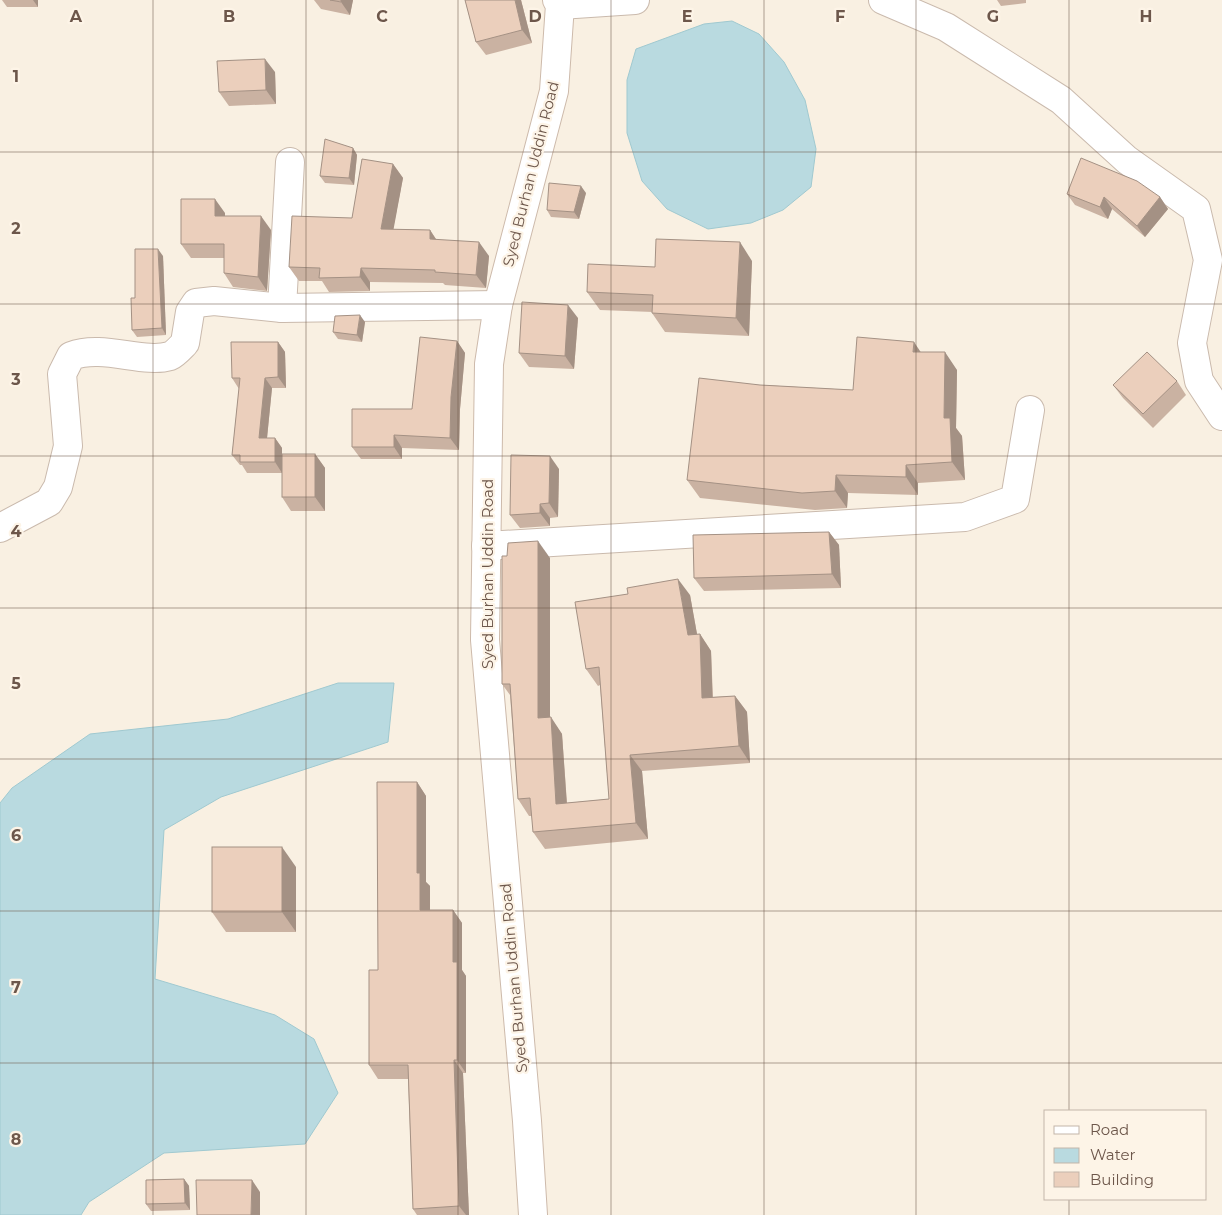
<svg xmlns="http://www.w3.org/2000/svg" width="1222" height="1215" font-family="Montserrat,sans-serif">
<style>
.water{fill:#b9dae0;stroke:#a0c9d0}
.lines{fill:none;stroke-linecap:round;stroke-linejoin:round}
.street-casing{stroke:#cabaad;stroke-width:30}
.secondary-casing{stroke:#cdbaab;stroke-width:30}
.street{stroke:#fff;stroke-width:28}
.secondary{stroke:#fff;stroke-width:28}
.wall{fill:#cab2a2}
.shaded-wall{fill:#a49184}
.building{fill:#ebcfbc;stroke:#a49184}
.grid{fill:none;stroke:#6d574b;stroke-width:1;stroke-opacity:0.55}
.labels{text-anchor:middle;stroke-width:4.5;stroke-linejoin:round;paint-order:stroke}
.street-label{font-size:15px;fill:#6d574b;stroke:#fdf4e7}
.grid-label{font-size:16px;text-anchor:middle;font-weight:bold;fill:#6d574b;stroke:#fdf4e7;stroke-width:4.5;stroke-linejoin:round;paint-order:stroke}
</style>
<rect width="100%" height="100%" fill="#f9f0e2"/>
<g class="water">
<path d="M732,21L759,34L784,62L805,100L816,149L811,187L783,210L751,223L708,229L667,209L642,181L627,133V80L636,49L704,24Z"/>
<path d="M338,683H394L388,742L221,797L164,830L155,979L275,1015L314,1039L338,1093L305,1144L164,1153L89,1202L81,1215H0V803L12,788L90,734L228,719Z"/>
</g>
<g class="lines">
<g class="street-casing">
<g id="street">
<path d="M883,0L946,27L1061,100L1127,160L1196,209L1208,260L1192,343L1199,381L1222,416"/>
<path d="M560,5L635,0"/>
<path d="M282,308L290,162"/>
<path d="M0,528L49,502L58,487L68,446L62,374L71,356C103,344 143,364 170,356C175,354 181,347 185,343L190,312L196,303L214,301L282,308L498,305"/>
<path d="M486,546L965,517L1015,499L1030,410"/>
</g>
</g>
<g class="secondary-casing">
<path id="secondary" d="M533,1215L527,1121L485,640L489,364L498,305L554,91L560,5L557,0"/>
</g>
<use href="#street" class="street"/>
<use href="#secondary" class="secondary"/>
</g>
<g class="wall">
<path d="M2,0H38V7H7Z"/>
<path d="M314,0H353L350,15L321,9Z"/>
<path d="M465,0H521L532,43L486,55L476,42Z"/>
<path d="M997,0H1026V3L1001,6Z"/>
<path d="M275,72L276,104L229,106L219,92Z"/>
<path d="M353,148L357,155L354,185L325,183L320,176Z"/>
<path d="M393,164L403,178L393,229L430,230L436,239L489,256L486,288L445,285L443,283L370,282V291L329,292L322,281H299L289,267L352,218Z"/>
<path d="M586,193L579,219L551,217L547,210Z"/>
<path d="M1067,194L1160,197L1168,209L1145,237L1112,209L1108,219L1075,205Z"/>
<path d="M225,213V216L271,230L267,291L233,287L224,273V258H191L181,244Z"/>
<path d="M163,256L166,335L137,337L132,330L135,298Z"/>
<path d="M752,261L749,336L665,332L652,313L653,312L600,310L587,292L655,267Z"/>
<path d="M578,318L574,369L529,367L519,353Z"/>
<path d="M365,322L362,342L338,339L333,332Z"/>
<path d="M457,341L465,353L460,409L459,450L402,448V459H361L352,447L412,409Z"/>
<path d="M278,342L285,352L286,388H272L267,438H275L282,448V454H315L325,468V511H291L282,497V473H247L242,465H240L232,455L239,389L232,378Z"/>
<path d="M921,352L957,370L956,428L962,436L965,480L918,483V495L848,493L847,508L815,510L700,498L687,480L760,385L853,390Z"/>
<path d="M1177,381L1186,395L1153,428L1123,398L1113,385Z"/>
<path d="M559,469L558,517L550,518V526L520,528L510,515Z"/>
<path d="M829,532L839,545L841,588L704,591L694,578Z"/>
<path d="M550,558V717L562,734L567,803L609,799L600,685L598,686L586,669L690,595L697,634H700L711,651L713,697L735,696L747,712L750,763L642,771L648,839L545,849L533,832L532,816H529L518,799L510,695L502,684Z"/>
<path d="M417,782L426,796V882L430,886V910H453L462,923V970L466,976V1073H463L469,1215H417L413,1209L408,1079H378L369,1065Z"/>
<path d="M296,867V932H226L212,912Z"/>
<path d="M184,1179L189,1186L190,1210L151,1211L146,1204Z"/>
</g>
<g class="shaded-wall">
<path d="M33,0H38V7Z"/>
<path d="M341,0H353L350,15L341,2Z"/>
<path d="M515,0H521L532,43L522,30Z"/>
<path d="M265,59L275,72L276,104L266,90Z"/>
<path d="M353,148L357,155L354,185L349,178Z"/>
<path d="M393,164L403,178L391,243L381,229Z"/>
<path d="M581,186L586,193L579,219L574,212Z"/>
<path d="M1104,197L1112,209L1108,219L1100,207Z"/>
<path d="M1160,197L1168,209L1145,237L1137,226Z"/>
<path d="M215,199L225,213V230L215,216Z"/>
<path d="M261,216L271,230L267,291L258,277Z"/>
<path d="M430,230L439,244L430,239Z"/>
<path d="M479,242L489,256L486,288L476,275Z"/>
<path d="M740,242L752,261L749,336L736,318Z"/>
<path d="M158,249L163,256L166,335L162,328Z"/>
<path d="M361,268L370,282V291L360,277Z"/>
<path d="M568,305L578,318L574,369L565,356Z"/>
<path d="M360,315L365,322L362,342L357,335Z"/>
<path d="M457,341L465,353L460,409L459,450L450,438L451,397Z"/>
<path d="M278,342L285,352L286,388L278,377Z"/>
<path d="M914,342L926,360L913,352Z"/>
<path d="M945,352L957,370L956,428L962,436L965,480L952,462L944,418Z"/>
<path d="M265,378L272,388L266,448L259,438Z"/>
<path d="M394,435L402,448V459L394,447Z"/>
<path d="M275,438L282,448V473L275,462Z"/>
<path d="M315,454L325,468V511L315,497Z"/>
<path d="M550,456L559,469L558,517L549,503Z"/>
<path d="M906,465L918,483V495L906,477Z"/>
<path d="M836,475L848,493L847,508L835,491Z"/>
<path d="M540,504L550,518V526L540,513Z"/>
<path d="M829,532L839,545L841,588L832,574Z"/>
<path d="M538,541L550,558V734L538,718Z"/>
<path d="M678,579L690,595L700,651L688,635Z"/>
<path d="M700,634L711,651L713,715L702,698Z"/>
<path d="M735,696L747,712L750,763L739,746Z"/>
<path d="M551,717L562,734L568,821L556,804Z"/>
<path d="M630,755L642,771L648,839L636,823Z"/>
<path d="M417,782L426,796V882L430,886V923L420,910L417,873Z"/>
<path d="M282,847L296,867V932L282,912Z"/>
<path d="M453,910L462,923V970L466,976V1073L457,1060L453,962Z"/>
<path d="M454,1060L463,1073L469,1215H466L459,1206Z"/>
<path d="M184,1179L189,1186L190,1210L185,1203Z"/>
<path d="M252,1180L260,1192V1215H251Z"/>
</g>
<g class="building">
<path d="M330,0H341V2Z"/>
<path d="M465,0H515L522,30L476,42Z"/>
<path d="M265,59L266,90L219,92L217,61Z"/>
<path d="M325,139L353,148L349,178L320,176Z"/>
<path d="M1081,158L1137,181L1160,197L1137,226L1104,197L1100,207L1067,194Z"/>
<path d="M362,159L393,164L381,229L430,230V239L479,242L476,275L435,272V270L361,268L360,277L319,278L320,268L289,267L292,216L352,218Z"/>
<path d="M549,183L581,186L574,212L547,210Z"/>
<path d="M181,199H215V216H261L258,277L224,273V244H181Z"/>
<path d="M656,239L740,242L736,318L652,313L653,295L587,292L588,264L655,267Z"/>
<path d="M135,249H158L162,328L132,330L131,298H135Z"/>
<path d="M522,302L568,305L565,356L519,353Z"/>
<path d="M360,315L357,335L333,332L335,316Z"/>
<path d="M420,337L457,341L451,397L450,438L394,435V447H352V409H412Z"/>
<path d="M857,337L914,342L913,352H945L944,418H950L952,462L906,465V477L836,475L835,491L802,493L687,480L699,378L760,385L853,390Z"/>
<path d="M231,342H278V377L265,378L259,438H275V462H240V455H232L240,378H232Z"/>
<path d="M1147,352L1177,381L1143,414L1113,385Z"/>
<rect x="282" y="454" width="33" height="43"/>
<path d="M511,455L550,456L549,503L540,504V513L510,515Z"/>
<path d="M829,532L832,574L694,578L693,535Z"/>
<path d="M538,541V718L551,717L556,804L609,799L599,667L586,669L575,602L628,594L627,588L678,579L688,635L700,634L702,698L735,696L739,746L630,755L636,823L533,832L530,798L518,799L510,684H502V556H507L508,543Z"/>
<path d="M377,782H417V873H420V910H453V962H457V1060H454L459,1206L413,1209L408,1065H369V970H378Z"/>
<rect x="212" y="847" width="70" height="65"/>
<path d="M184,1179L185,1203L146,1204V1180Z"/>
<path d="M196,1180H252L251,1215H197Z"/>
</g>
<path class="grid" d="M153,0V1215M306,0V1215M458,0V1215M611,0V1215M764,0V1215M916,0V1215M1069,0V1111M0,152H1222M0,304H1222M0,456H1222M0,608H1222M0,759H1222M0,911H1222M0,1063H1222M1069,1199V1215"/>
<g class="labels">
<g class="street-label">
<text transform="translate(531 174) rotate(-76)" y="5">Syed Burhan Uddin Road</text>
<text transform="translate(488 574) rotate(-90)" y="5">Syed Burhan Uddin Road</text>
<text transform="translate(514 978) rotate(-95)" y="5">Syed Burhan Uddin Road</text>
</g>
</g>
<g class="grid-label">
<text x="76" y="22">A</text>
<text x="229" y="22">B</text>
<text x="382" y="22">C</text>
<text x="535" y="22">D</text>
<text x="687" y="22">E</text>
<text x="840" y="22">F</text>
<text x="993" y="22">G</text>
<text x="1146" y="22">H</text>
<text x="16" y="82">1</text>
<text x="16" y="234">2</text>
<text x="16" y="385">3</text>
<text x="16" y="537">4</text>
<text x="16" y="689">5</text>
<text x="16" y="841">6</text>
<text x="16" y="993">7</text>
<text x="16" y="1145">8</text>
</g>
<rect x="1044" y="1110" width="162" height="90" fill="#fdf4e7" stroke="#c3b5a9"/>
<rect x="1054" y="1126" width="25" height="8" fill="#ffffff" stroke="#c3b5a9"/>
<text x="1090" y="1135" font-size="15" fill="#6d574b">Road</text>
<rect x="1054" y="1148" width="25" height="15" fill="#b9dae0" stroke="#c3b5a9"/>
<text x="1090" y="1160" font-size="15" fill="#6d574b">Water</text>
<rect x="1054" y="1172" width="25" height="15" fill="#ebcfbc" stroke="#c3b5a9"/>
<text x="1090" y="1185" font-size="15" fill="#6d574b">Building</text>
</svg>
